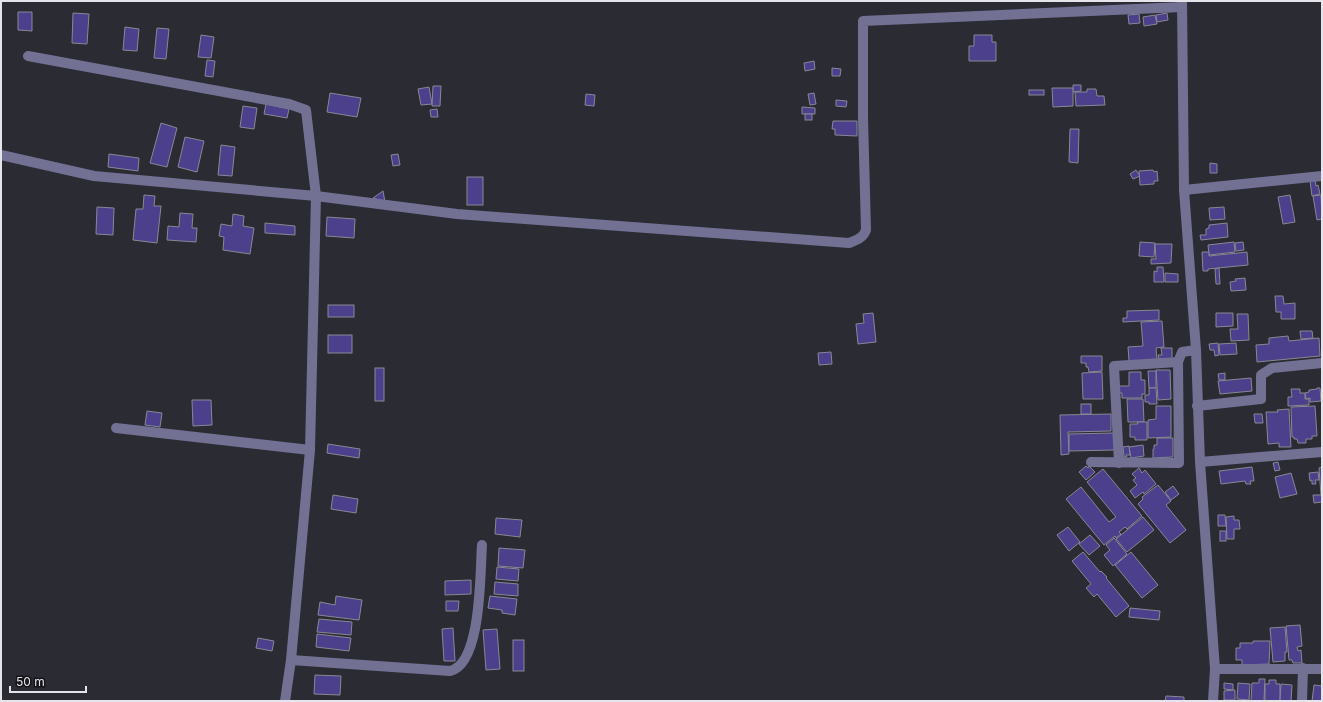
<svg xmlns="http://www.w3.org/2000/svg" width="1323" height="702" font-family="Inter,sans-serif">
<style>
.building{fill:#4c408d;stroke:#888893}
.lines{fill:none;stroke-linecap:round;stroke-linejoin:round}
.minor{stroke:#727194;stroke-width:10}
</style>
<rect width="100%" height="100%" fill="#2b2b34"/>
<g class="building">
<path d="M18,12H32V31L18,30Z"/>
<path d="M73,13L89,14L87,44L72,43Z"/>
<path d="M1167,13L1168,20L1157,22L1156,15Z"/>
<path d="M1139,14L1140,23L1129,24L1128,15Z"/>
<path d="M1155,15L1157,24L1144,26L1143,17Z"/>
<path d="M125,27L139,29L137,51L123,50Z"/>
<path d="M157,28L169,29L166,59L154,58Z"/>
<path d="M201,35L214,37L211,58L198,57Z"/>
<path d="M974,35H992V42H996V61H969V46H974Z"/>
<path d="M207,60L215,61L213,77L205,76Z"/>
<path d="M814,61L815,69L805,71L804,63Z"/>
<path d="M832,68L841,69L840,76H832Z"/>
<path d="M1073,85H1081V91L1073,92Z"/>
<path d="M433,86H441L440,106H432Z"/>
<path d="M429,87L432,104L421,105L418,89Z"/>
<path d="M1052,88H1073V106L1053,107Z"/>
<path d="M1087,89H1096L1097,96H1104L1105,105L1076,106L1075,92H1087Z"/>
<rect x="1029" y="90" width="15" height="5"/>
<path d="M330,93L361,98L357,117L327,112Z"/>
<path d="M814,93L816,104L810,105L808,94Z"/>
<path d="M586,94L595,95L594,106L585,105Z"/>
<path d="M836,100L847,101L846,107L836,106Z"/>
<path d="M266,104L289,109L287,118L264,114Z"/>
<path d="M243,106L257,108L254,129L240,127Z"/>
<path d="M802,107L815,108V114H802Z"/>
<path d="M437,109L438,117H431L430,110Z"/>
<rect x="805" y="114" width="7" height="6"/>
<path d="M833,121H857V136L835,135V129H832Z"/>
<path d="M161,123L177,128L167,167L150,163Z"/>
<path d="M1070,129H1079L1078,163L1069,162Z"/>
<path d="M185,137L204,141L197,172L178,167Z"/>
<path d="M221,145L235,147L232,176L218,175Z"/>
<path d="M109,154L139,158L138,171L108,167Z"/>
<path d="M398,154L400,165L393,166L391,155Z"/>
<path d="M1210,163L1217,164V173H1210Z"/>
<path d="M1136,170L1140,176L1133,179L1130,174Z"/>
<path d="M1153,170L1154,172L1157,171L1158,181H1154V184L1140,185L1139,171Z"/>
<rect x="467" y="177" width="16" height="28"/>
<path d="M1315,180L1316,186L1318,185L1320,194L1312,196L1310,181Z"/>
<path d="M383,191L385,202L373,198Z"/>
<path d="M144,195L155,196L154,206H161L157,243L133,240L136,209H143Z"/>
<path d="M1290,195L1295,222L1283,224L1278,197Z"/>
<path d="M1321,195L1322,219L1317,220L1313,196Z"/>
<path d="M97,207L114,208L113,235L96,234Z"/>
<path d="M1224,207L1225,219L1210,220L1209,208Z"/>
<path d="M180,213L193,214L192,228H197L196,242L167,240L168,226L179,227Z"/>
<path d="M233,214L244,216L243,226L254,228L250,254L223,250L224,237L219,236L221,224L232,226Z"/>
<path d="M327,217L355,219L354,238L326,236Z"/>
<path d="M265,223L295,226V235L265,233Z"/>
<path d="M1227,223L1228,237L1201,240L1200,235H1206V229L1209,228V225Z"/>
<path d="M1140,242L1155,243L1154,257L1139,256Z"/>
<path d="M1234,242L1235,252L1209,255L1208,245Z"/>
<path d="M1243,242L1244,250L1236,251L1235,243Z"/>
<path d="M1155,244H1172L1171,263L1151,264V259H1156Z"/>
<path d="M1202,252H1209V256L1247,252L1248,265L1208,269V271H1203Z"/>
<path d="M1157,267H1163L1164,282H1154V271L1157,272Z"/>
<path d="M1219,268L1220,284H1216L1215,269Z"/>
<path d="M1165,273L1178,274V282H1165Z"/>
<path d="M1245,278L1246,290L1231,291L1230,282L1236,281L1235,279Z"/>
<path d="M1275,296H1283L1284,304L1295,303V319H1281V312H1276Z"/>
<rect x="328" y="305" width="26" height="12"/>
<path d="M1159,310V320L1123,322V318H1127V311Z"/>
<path d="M873,313L876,342L858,344L856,324L864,323L863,314Z"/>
<path d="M1216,313H1233V326L1216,327Z"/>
<path d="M1237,314H1248L1249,340L1231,341L1230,329H1238Z"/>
<path d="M1162,321L1164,347L1156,348L1157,360L1129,361L1128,347L1143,346L1141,322Z"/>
<path d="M1300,331H1312L1313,338L1301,339Z"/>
<rect x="328" y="335" width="24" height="18"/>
<path d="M1288,336L1289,341L1319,338L1320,356L1257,362L1256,345L1269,344V338Z"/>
<path d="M1218,343L1219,355L1215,356L1214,350H1210L1209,344Z"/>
<path d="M1236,343L1237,354L1220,355L1219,344Z"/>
<path d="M1161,348H1172V360L1159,359L1158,355H1162Z"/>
<path d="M831,352L832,364L819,365L818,353Z"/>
<path d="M1081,356H1102V371L1089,372L1088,367H1086V363H1081Z"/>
<rect x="375" y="368" width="9" height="33"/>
<path d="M1156,370H1170L1171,399L1158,400Z"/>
<path d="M1148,371H1156V388H1149Z"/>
<path d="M1102,372L1103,399H1083L1082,373Z"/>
<path d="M1129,372H1141V380H1145V394H1142V398H1122V393H1119V386H1129Z"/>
<path d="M1225,373V380H1219L1218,374Z"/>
<path d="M1251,378L1252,391L1220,394L1218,381Z"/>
<path d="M1149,388H1156L1157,404H1149V402H1145V395H1149Z"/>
<path d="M1317,388H1320L1321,401L1310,402V398L1306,399L1305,393L1309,392V390L1317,389Z"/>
<path d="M1291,389H1300V393H1305V399H1309V405L1288,406V397H1292Z"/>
<path d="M1127,399H1143L1144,422H1128Z"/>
<path d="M192,400H211L212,425L193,426Z"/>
<rect x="1081" y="404" width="10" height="10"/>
<path d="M1156,406H1171V437L1148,438V420L1156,419Z"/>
<path d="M1315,406L1317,436H1312V439H1306V443H1298L1297,439H1294V437H1292L1291,407Z"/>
<path d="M1289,409L1291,447H1279V443L1268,444L1266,412H1278L1277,410Z"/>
<path d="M147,411L162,413L160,427L145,425Z"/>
<path d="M1111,414V431L1068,432L1069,454L1061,455L1060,415Z"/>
<path d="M1254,414H1262L1263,423H1255Z"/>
<path d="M1137,422H1147V440H1135V437H1130V424H1138Z"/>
<path d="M1114,433L1115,450L1069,451V434Z"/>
<path d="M1157,438H1173V457L1153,458V449H1154V445H1157Z"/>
<path d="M328,444L360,449L359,458L327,453Z"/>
<path d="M1143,445L1144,456L1131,458L1129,447Z"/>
<path d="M1129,446L1130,455H1126L1127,457H1124L1123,447Z"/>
<path d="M1278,462L1280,470L1275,471L1273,463Z"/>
<path d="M1086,466L1088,468L1089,466L1095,472L1086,480L1079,472Z"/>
<path d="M1252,467L1254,481H1250L1251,484H1246L1245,481L1221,484L1219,471Z"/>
<path d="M1322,467V502L1314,503L1313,495H1321L1319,468Z"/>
<path d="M1139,468L1142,473L1145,470L1156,484L1144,494L1143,492L1135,498L1130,491L1137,485L1133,480L1136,478L1132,474Z"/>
<path d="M1103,469L1142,516L1127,529L1125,527L1119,532L1121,534L1116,538L1115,536L1104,545L1066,499L1081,487L1109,522L1116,517L1087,482Z"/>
<path d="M1318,472L1319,480H1315L1316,484H1312V480L1310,481L1309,473Z"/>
<path d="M1291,473L1297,494L1280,498L1275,477Z"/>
<path d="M1158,485L1171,501L1166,505L1186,530L1170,543L1138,504L1143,499L1142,497Z"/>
<path d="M1173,486L1179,494L1171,500L1165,492Z"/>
<path d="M333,495L358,499L356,513L331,509Z"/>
<path d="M1218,515H1225L1226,526H1218Z"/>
<path d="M1234,516V520H1239L1240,529H1234V539H1227L1226,517Z"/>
<path d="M1143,517L1154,530L1127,552L1116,539Z"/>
<path d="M496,518L522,520L520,537L495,534Z"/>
<path d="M1068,527L1080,542L1069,551L1057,535Z"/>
<rect x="1220" y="531" width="6" height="10"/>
<path d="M1090,535L1100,546L1089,555L1079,544Z"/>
<path d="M1114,538L1127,554L1113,566L1104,555L1110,550L1106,545Z"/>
<path d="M499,548L525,550L523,568L498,566Z"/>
<path d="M1083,552L1100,572L1101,571L1107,577L1106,578L1129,606L1116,617L1097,594L1094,597L1086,588L1091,584L1072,561Z"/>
<path d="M1131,552L1158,585L1142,598L1115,565Z"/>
<path d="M497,567L519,569L518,581L496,579Z"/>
<path d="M471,580V594L445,595V581Z"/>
<path d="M495,582L518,584V596L494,594Z"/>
<path d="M336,596L362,600L359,620L318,615L320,602L335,605Z"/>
<path d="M490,596L517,599L515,615L502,613V610L488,608Z"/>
<path d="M446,601H459L458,611H446Z"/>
<path d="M1130,608L1160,611L1159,620L1129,617Z"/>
<path d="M319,619L352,622L351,635L317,632Z"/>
<path d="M1300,625L1302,646L1297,647L1298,651L1301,650L1302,663H1293L1292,660H1289L1286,626Z"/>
<path d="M1285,627L1287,652H1285V661L1273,662L1270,628Z"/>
<path d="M453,628L455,661H444L442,629Z"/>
<path d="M497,629L500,669L486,670L483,630Z"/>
<path d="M317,634L351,638L349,651L316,647Z"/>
<path d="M258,638L274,641L272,651L256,648Z"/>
<rect x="513" y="640" width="11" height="31"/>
<path d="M1253,641H1270L1269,664L1242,665V660H1236V648H1240V643H1253Z"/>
<path d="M315,675L341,676L340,695L314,694Z"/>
<path d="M1259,679H1265L1264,701H1251L1252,683H1259Z"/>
<path d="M1269,680H1276V684H1280V701H1265V684H1269Z"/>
<path d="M1224,683L1233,684V690L1224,689Z"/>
<path d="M1238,683L1250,684L1249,700L1237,699Z"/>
<path d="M1281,684L1292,685L1291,701H1280Z"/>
<path d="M1314,685L1322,686V701H1312Z"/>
<path d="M1235,690V700H1224V691Z"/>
<path d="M1166,696L1184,697V701H1165Z"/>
</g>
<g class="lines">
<g class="minor">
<path d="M1182,1L1184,190L1196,350L1200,462L1215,669L1213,701"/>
<path d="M28,56L289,104L306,110L316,196L310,450L291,660L285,701"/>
<path d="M1,155L94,176L316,196L457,214L849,243C857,240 863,238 866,230L863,118V21L1182,7"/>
<path d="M1184,190L1322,176"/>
<path d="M1197,406L1261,399V375L1272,368L1322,363"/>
<path d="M116,428L310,450"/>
<path d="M1091,462L1179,463L1178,362"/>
<path d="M1200,462L1322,452"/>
<path d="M1119,463L1114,366L1178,362L1182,352L1196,350"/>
<path d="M291,660L450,671C482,664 480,571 482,545"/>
<path d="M1215,669H1322"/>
<path d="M1302,701L1303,668"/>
</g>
</g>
<rect width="1323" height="702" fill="none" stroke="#e4e4ea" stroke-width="4"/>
<path d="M10 686v6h76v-6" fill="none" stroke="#e4e4ea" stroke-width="2"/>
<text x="16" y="686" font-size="12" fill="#e4e4ea" stroke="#141418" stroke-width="3" paint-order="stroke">50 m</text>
</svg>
